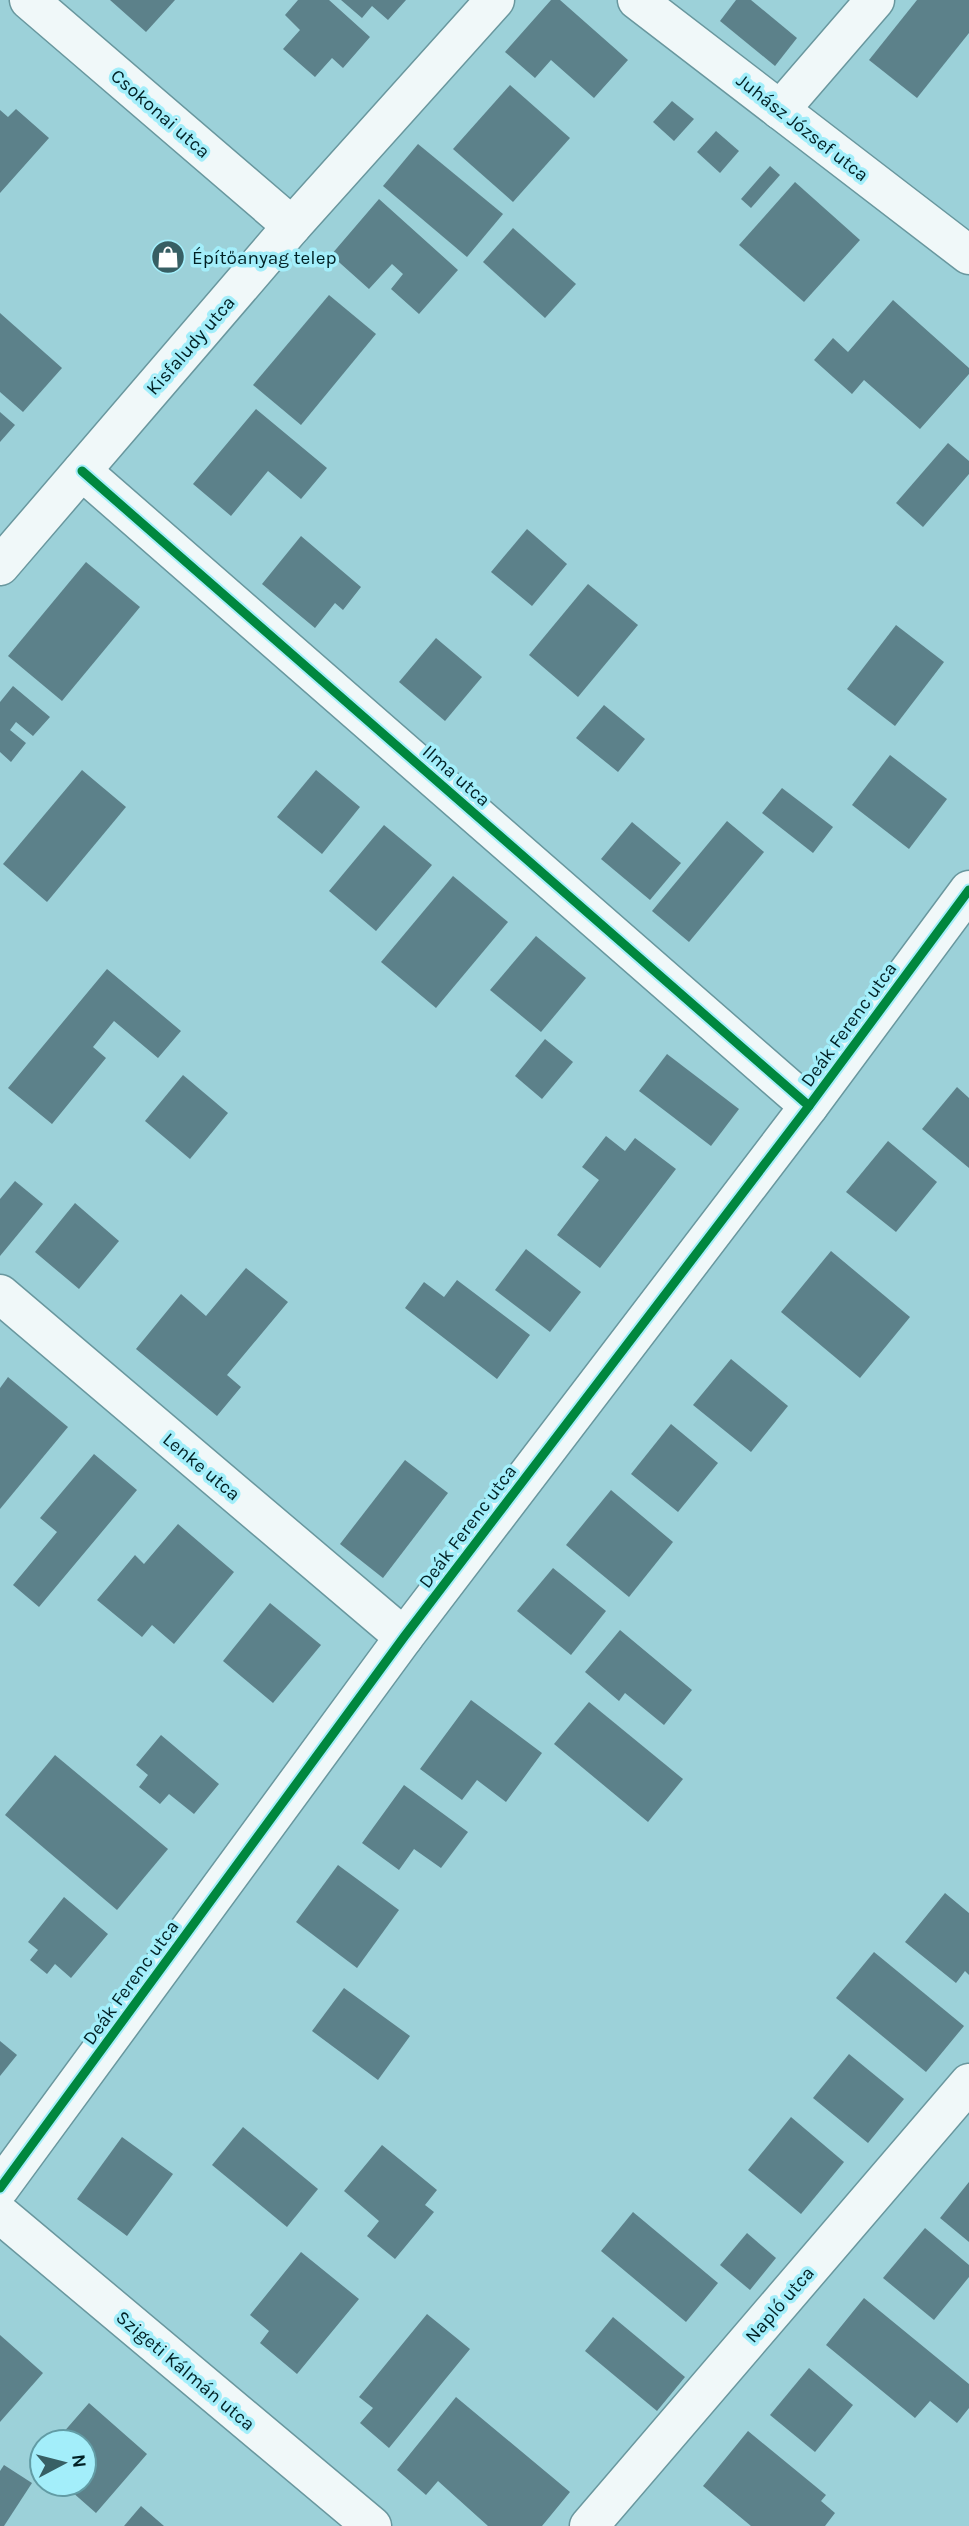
<svg xmlns="http://www.w3.org/2000/svg" width="969" height="2526" font-family="Karla,sans-serif">
<style>
.building{fill:#5c818a}
.lines{fill:none;stroke-linecap:round;stroke-linejoin:round}
.minor-casing{stroke:#69979e;stroke-width:41}
.minor{stroke:#f0f8f9;stroke-width:38}
.cycleway-casing{stroke:#a3eefa;stroke-width:13}
.cycleway{stroke:#00873e;stroke-width:9}
.labels{text-anchor:middle;stroke-width:7;stroke-linejoin:round;paint-order:stroke}
.street-label{font-size:19px;fill:#012125;stroke:#a3eefa}
.poi-label{font-size:19px;fill:#012125;stroke:#a3eefa;text-anchor:start}
</style>
<rect width="100%" height="100%" fill="#9cd1d9"/>
<g class="building">
<path d="M110,0H175L146,32Z"/>
<path d="M298,0H329L370,37L343,68L332,58L315,77L283,49L300,30L285,15Z"/>
<path d="M341,0H406L388,20L372,6L362,18Z"/>
<path d="M551,0H560L628,60L594,98L551,60L535,78L505,52Z"/>
<path d="M736,0H751L797,38L775,66L720,21Z"/>
<path d="M917,0H969V33L917,98L869,60Z"/>
<path d="M510,85L570,138L513,202L453,149Z"/>
<path d="M672,101L694,119L674,141L653,122Z"/>
<path d="M16,109L49,138L0,193V110L8,117Z"/>
<path d="M716,131L739,151L720,173L697,152Z"/>
<path d="M418,144L503,214L467,257L383,186Z"/>
<path d="M770,166L780,175L751,208L741,199Z"/>
<path d="M795,182L860,240L804,302L739,245Z"/>
<path d="M379,199L458,270L419,314L391,289L403,274L392,264L369,289L331,255Z"/>
<path d="M513,228L576,284L545,318L483,262Z"/>
<path d="M329,295L376,334L301,425L253,385Z"/>
<path d="M893,300L969,368V374L920,429L864,380L852,394L814,360L833,338L848,352Z"/>
<path d="M0,313L62,368L23,412L0,392Z"/>
<path d="M256,409L327,468L301,499L268,471L231,516L193,484Z"/>
<path d="M0,412L15,425L0,442Z"/>
<path d="M948,443L969,461V474L923,527L896,503Z"/>
<path d="M527,529L567,564L532,606L491,572Z"/>
<path d="M301,536L361,587L343,610L335,603L315,628L262,584Z"/>
<path d="M86,562L140,607L62,701L8,656Z"/>
<path d="M588,584L638,625L578,697L529,655Z"/>
<path d="M896,625L944,662L895,726L847,689Z"/>
<path d="M436,638L482,677L445,721L399,682Z"/>
<path d="M13,686L50,717L33,736L16,722L10,730L26,743L11,762L0,752V702Z"/>
<path d="M604,705L645,739L618,772L576,738Z"/>
<path d="M890,755L947,799L909,849L852,805Z"/>
<path d="M82,770L126,807L47,902L3,864Z"/>
<path d="M316,770L360,807L322,854L277,817Z"/>
<path d="M782,788L833,827L813,853L762,813Z"/>
<path d="M727,821L764,852L689,942L652,911Z"/>
<path d="M632,822L681,863L650,900L601,859Z"/>
<path d="M384,825L432,865L376,931L329,891Z"/>
<path d="M453,876L508,922L436,1008L381,962Z"/>
<path d="M536,936L586,978L541,1032L490,990Z"/>
<path d="M107,969L181,1031L158,1058L114,1021L93,1047L106,1058L52,1124L8,1088Z"/>
<path d="M545,1039L573,1062L542,1099L515,1076Z"/>
<path d="M667,1054L739,1109L711,1146L639,1091Z"/>
<path d="M183,1075L228,1113L190,1159L145,1121Z"/>
<path d="M957,1087L969,1098V1168L922,1129Z"/>
<path d="M606,1136L625,1151L635,1138L676,1169L600,1268L557,1235L599,1180L582,1167Z"/>
<path d="M888,1141L937,1182L896,1232L846,1192Z"/>
<path d="M15,1181L43,1204L0,1256V1199Z"/>
<path d="M75,1203L119,1241L79,1289L35,1252Z"/>
<path d="M526,1249L581,1292L550,1332L495,1290Z"/>
<path d="M831,1251L910,1317L860,1378L781,1312Z"/>
<path d="M246,1268L288,1302L227,1375L241,1387L217,1416L136,1349L181,1294L206,1316Z"/>
<path d="M457,1280L530,1335L497,1379L405,1308L424,1282L444,1297Z"/>
<path d="M731,1359L788,1406L751,1452L693,1405Z"/>
<path d="M8,1377L68,1427L0,1509V1388Z"/>
<path d="M671,1424L718,1463L678,1512L631,1474Z"/>
<path d="M94,1454L137,1490L39,1607L13,1585L57,1532L40,1518Z"/>
<path d="M405,1460L448,1493L383,1578L340,1544Z"/>
<path d="M611,1490L673,1542L629,1597L566,1545Z"/>
<path d="M178,1524L234,1572L174,1644L152,1625L142,1637L97,1600L135,1555L144,1564Z"/>
<path d="M553,1568L606,1611L571,1655L517,1611Z"/>
<path d="M270,1603L321,1645L273,1703L223,1661Z"/>
<path d="M620,1630L692,1690L664,1725L625,1693L619,1701L585,1672Z"/>
<path d="M471,1700L542,1753L506,1802L477,1780L462,1800L420,1769Z"/>
<path d="M589,1702L683,1779L648,1822L554,1744Z"/>
<path d="M161,1735L219,1784L194,1814L169,1794L160,1804L139,1787L148,1775L136,1765Z"/>
<path d="M55,1755L168,1849L117,1910L5,1815Z"/>
<path d="M404,1785L468,1832L441,1868L414,1849L399,1870L362,1843Z"/>
<path d="M338,1865L399,1910L357,1968L296,1922Z"/>
<path d="M945,1893L969,1913V1975L965,1971L956,1983L905,1942Z"/>
<path d="M64,1897L108,1934L71,1978L55,1964L47,1974L30,1960L38,1950L28,1942Z"/>
<path d="M874,1952L964,2026L926,2072L836,1998Z"/>
<path d="M344,1988L410,2036L378,2080L312,2031Z"/>
<path d="M0,2041L17,2055L0,2076Z"/>
<path d="M849,2054L904,2099L868,2143L813,2098Z"/>
<path d="M791,2117L844,2162L801,2214L748,2170Z"/>
<path d="M243,2127L318,2189L287,2227L212,2165Z"/>
<path d="M122,2137L173,2174L127,2236L77,2199Z"/>
<path d="M382,2145L437,2190L425,2205L434,2212L395,2259L367,2236L379,2221L344,2191Z"/>
<path d="M969,2182V2242L940,2218Z"/>
<path d="M633,2212L718,2283L686,2322L601,2251Z"/>
<path d="M925,2228L969,2265V2277L934,2320L883,2278Z"/>
<path d="M747,2233L776,2258L750,2290L720,2265Z"/>
<path d="M301,2252L359,2299L297,2374L260,2343L269,2331L250,2315Z"/>
<path d="M864,2298L969,2384V2408L957,2423L930,2401L915,2418L826,2345Z"/>
<path d="M427,2314L470,2349L389,2448L360,2423L373,2408L359,2397Z"/>
<path d="M613,2317L685,2377L657,2411L585,2351Z"/>
<path d="M0,2335L43,2373L0,2422Z"/>
<path d="M809,2368L853,2405L815,2452L770,2415Z"/>
<path d="M456,2397L570,2492L542,2526H488L438,2481L426,2495L397,2470Z"/>
<path d="M89,2403L147,2454L96,2513L63,2484H84V2442H55Z"/>
<path d="M748,2431L826,2495L821,2501L835,2513L825,2526H751L703,2486Z"/>
<path d="M4,2465L32,2483L4,2526H0V2471Z"/>
<path d="M141,2506L164,2526H124Z"/>
</g>
<g class="lines">
<g class="minor-casing">
<g id="minor">
<path d="M29,0L292,226"/>
<path d="M637,0L969,255"/>
<path d="M780,110L875,0"/>
<path d="M82,471L809,1106"/>
<path d="M0,566L292,226L495,0"/>
<path d="M0,1294L404,1637"/>
<path d="M0,2188L404,1637L809,1106L969,890"/>
<path d="M0,2214L372,2526"/>
<path d="M589,2526L969,2083"/>
</g>
</g>
<use href="#minor" class="minor"/>
<g class="cycleway-casing">
<g id="cycleway">
<path d="M82,471L809,1106"/>
<path d="M0,2188L404,1637L809,1106L969,890"/>
</g>
</g>
<use href="#cycleway" class="cycleway"/>
</g>
<defs>
<g id="shop-disc" transform="scale(1.75)"><circle r="9.5" fill="#375f64" stroke="#a3eefa"/><path d="M-5-2.5h2.3a2.7 3.5 0 0 1 5.4 0H5L5.5 6h-11ZM-1.5-2.5h3a1.5 2.3 0 0 0-3 0Z" fill="#fff"/></g>
</defs>
<g fill-rule="evenodd">
<use href="#shop-disc" x="168" y="257"/>
</g>
<g class="labels">
<g class="street-label">
<text transform="translate(161 113) rotate(41)" y="7">Csokonai utca</text>
<text transform="translate(803 127) rotate(38)" y="7">Juhász József utca</text>
<text transform="translate(190 345) rotate(-49)" y="7">Kisfaludy utca</text>
<text transform="translate(457 775) rotate(41)" y="7">Ilma utca</text>
<text transform="translate(848 1024) rotate(-54)" y="7">Deák Ferenc utca</text>
<text transform="translate(202 1466) rotate(40)" y="7">Lenke utca</text>
<text transform="translate(467 1526) rotate(-53)" y="7">Deák Ferenc utca</text>
<text transform="translate(130 1982) rotate(-54)" y="7">Deák Ferenc utca</text>
<text transform="translate(779 2304) rotate(-49)" y="7">Napló utca</text>
<text transform="translate(186 2370) rotate(40)" y="7">Szigeti Kálmán utca</text>
</g>
<g class="poi-label">
<text x="192" y="264">Építőanyag telep</text>
</g>
</g>
<g transform="translate(63 2463) rotate(83)"><circle r="33" fill="#a3eefa" stroke="#629ca5" stroke-width="2"/>
<path d="M0-5L12 26L0 18L-12 26Z" fill="#375f64"/>
<text y="-10" font-size="19" font-weight="bold" text-anchor="middle" fill="#012125">N</text>
</g>
</svg>
